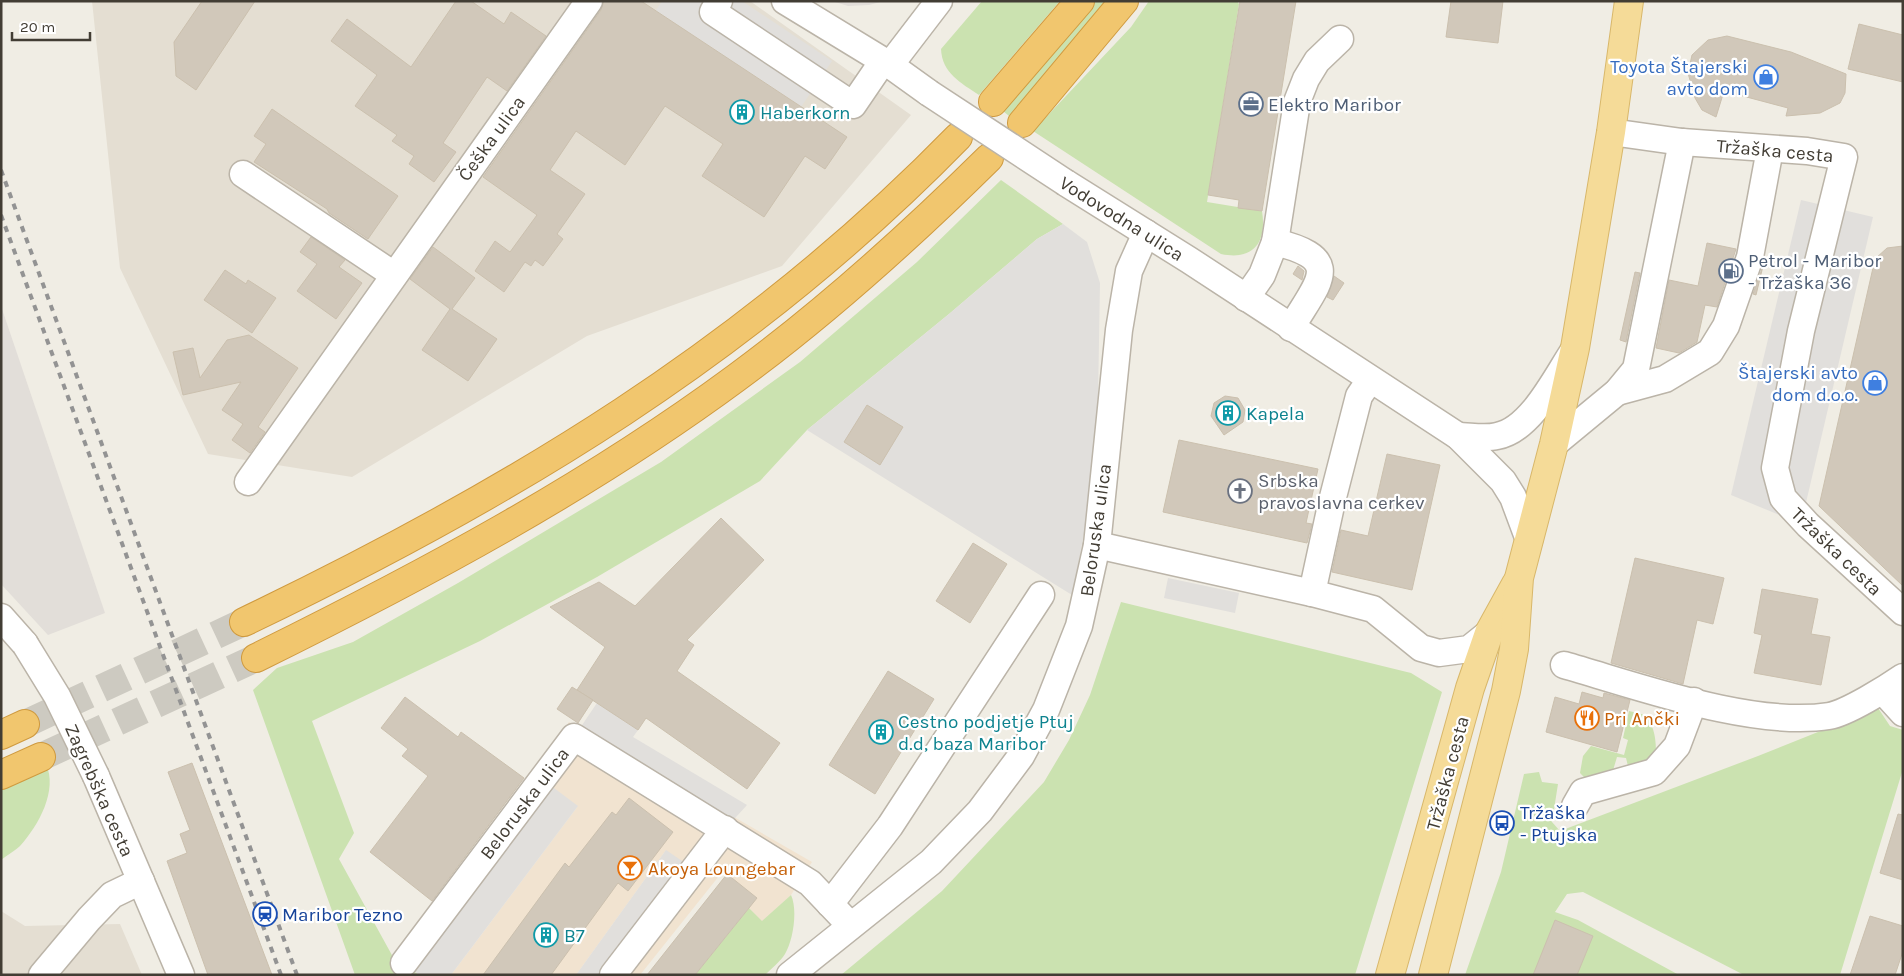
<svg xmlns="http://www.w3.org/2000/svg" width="1904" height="976" font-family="Karla,sans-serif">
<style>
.residential{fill:#e4ded2}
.commercial{fill:#f1e3d0}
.industrial{fill:#e2ded9}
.green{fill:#cbe2b0}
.parking{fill:#e1dfdc}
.building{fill:#d1c8ba;stroke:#cbc0ae}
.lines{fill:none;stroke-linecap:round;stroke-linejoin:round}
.highway-tunnel{stroke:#cdcac1;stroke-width:28;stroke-dasharray:28 14;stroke-linecap:butt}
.minor-casing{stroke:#bbb4a8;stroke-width:29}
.major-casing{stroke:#d8b76a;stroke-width:30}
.highway-casing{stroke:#cf9a3f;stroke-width:30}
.minor{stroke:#fff;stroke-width:26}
.major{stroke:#f5db98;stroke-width:28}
.highway{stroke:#f1c66e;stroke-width:28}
.rail{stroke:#939393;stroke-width:4;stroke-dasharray:6 6;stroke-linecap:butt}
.minor-bridge-casing{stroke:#bbb4a8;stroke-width:29;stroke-linecap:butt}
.minor-bridge{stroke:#fff;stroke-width:26}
.labels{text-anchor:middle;stroke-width:4.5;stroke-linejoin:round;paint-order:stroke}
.shop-label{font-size:19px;fill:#366cbe;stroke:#fff;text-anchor:end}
.service-label{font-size:19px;fill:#4e5e75;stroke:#fff;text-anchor:start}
.culture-label{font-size:19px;fill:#0d838f;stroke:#fff;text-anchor:start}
.street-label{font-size:19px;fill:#423d34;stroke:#fff}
.worship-label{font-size:19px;fill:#5b616d;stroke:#fff;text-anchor:start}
.food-label{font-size:19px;fill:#c56008;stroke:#fff;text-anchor:start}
.transit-label{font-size:19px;fill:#164399;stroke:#fff;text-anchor:start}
</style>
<rect width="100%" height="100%" fill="#f0ede4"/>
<g class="residential">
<path d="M92,1H750L911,115L782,266L587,336L352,477L208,454L120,268Z"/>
<path d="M1,911L25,926L120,924L142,975H1Z"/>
</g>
<path class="commercial" d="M569,722L812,862L791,895L762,922L749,908L756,897L723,871L640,975H601L666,850L576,975H451L578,806L393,957Z"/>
<g class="industrial">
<path d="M832,1H884L869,5L848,6Z"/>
<path d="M1,306L105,613L48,635L1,584Z"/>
</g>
<g class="green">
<path d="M982,1H1060L979,95C961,83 942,73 941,49Z"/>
<path d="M1096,1H1105L1009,116L1003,111Z"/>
<path d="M1149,1H1237L1239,4L1207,202L1262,211C1267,242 1254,261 1221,254L1033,131L1131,27Z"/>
<path d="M1001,180L1063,224L1037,239L949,314L807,430L760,481L597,577L480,641L312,721L354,833L339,859L393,957L419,975H355L253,690L277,668L353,642L458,583L661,462L800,362L917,262Z"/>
<path d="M1121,602L1411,673L1442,692L1355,975H841L942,891L1044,782L1069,740L1090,695Z"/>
<path d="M1878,708L1890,726L1903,730V769L1840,975H1744L1583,892L1567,894L1555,912L1578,920L1679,975H1465L1501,872L1524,774L1539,772L1542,782L1558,784L1552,822L1560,831L1758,756Z"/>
<path d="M1629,711L1646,715C1655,729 1656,739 1656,755L1630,774L1626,758L1617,757L1611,777L1589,782L1580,773L1583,756L1591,746L1624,755L1628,740L1623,738Z"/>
<path d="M46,764C58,790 39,825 20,846C15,851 7,855 1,860V784Z"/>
<path d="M791,895C798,910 793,941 785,954C780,962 771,969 765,975H695L749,908L762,921Z"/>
</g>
<g class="parking">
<path d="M662,1H742L832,61L801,107L655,12Z"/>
<path d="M1801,200L1873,217L1801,524L1731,495Z"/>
<path d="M1063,224L1087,242L1100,283L1098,399L1086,524L1072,595L807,430L949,314L1037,239Z"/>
<path d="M1168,578L1239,593L1235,613L1164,598Z"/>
<path d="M597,703L638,730L633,737L747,805L725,829L574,737Z"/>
<path d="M542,779L578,806L451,975H419L404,963Z"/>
<path d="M666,850L685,863L601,975H576Z"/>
</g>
<g class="building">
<path d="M202,1H255L196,90L176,76L174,42Z"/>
<path d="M456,1H471L504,24L511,12L546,36L507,91L487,77L443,143L456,152L434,182L409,164L414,156L392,141L397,135L355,106L377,75L331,41L347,19L411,67Z"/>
<path d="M604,1H641L847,137L825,169L805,156L764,217L702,176L723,144L665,106L625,165L576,131L550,170L585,194L557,234L563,239L543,266L535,260L531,266L525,262L504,292L475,271L495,241L510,252L537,215L483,177L601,10Z"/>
<path d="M1240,1H1296L1262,211L1238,208L1239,200L1208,195Z"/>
<path d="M1451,1H1503L1498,43L1446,37Z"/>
<path d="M1859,24L1903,35V82L1848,69Z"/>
<path d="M1727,36L1791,52L1846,74L1845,93L1840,103L1820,113L1786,116L1788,108L1724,91L1716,117L1702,110L1695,98L1688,73L1692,55L1708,40Z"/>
<path d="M272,109L398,196L368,239L329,213L327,209L254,162L266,144L254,136Z"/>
<path d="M311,237L345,260L339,267L362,283L336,319L297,291L317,264L300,252Z"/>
<path d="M1707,243L1736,249L1717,307L1705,305L1697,342L1679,353L1656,348L1669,280L1698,286Z"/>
<path d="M1903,246V586L1819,506L1875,259L1887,248Z"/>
<path d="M433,247L475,278L452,309L497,339L468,381L422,350L450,309L410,279Z"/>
<path d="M1298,266L1304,271L1302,280L1293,274Z"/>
<path d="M1763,266L1756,295L1753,294Z"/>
<path d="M225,270L246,284L248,280L276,298L252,333L204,300Z"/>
<path d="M1635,272L1640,273L1626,342L1620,340Z"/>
<path d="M1334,276L1344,283L1333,300L1327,297Z"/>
<path d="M249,335L298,368L258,427L265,432L250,453L232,440L243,424L222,410L241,382L183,395L173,352L193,348L200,378L227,340Z"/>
<path d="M1225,396L1238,398L1245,410L1243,422L1224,435L1211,416L1214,403Z"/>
<path d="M867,405L903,427L880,465L844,442Z"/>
<path d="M1179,440L1318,469L1306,523L1312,524L1307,543L1163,512Z"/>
<path d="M1387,454L1440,465L1412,590L1332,572L1341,530L1368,536Z"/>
<path d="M721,518L764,560L687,640L694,645L677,671L780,743L747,789L646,718L638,730L577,690L605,647L550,607L599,582L635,606Z"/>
<path d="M973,543L1007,564L970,623L936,601Z"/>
<path d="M1635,558L1724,578L1713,624L1697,620L1683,684L1611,663Z"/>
<path d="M1762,589L1818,599L1811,634L1830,637L1821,685L1754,673L1762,635L1754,633Z"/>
<path d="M888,671L934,699L875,794L829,765Z"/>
<path d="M572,687L593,700L578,723L557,709Z"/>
<path d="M1582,692L1603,698L1604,693L1630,700L1617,752L1546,732L1555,697L1579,704Z"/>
<path d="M405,697L458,737L461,732L524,778L432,901L370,852L428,776L402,756L408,749L381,728Z"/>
<path d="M192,763L272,975H208L167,861L187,853L180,834L190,830L168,772Z"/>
<path d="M629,798L673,832L628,891L618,883L551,975H483L565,863L569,867L612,812L616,815Z"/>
<path d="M1898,814L1903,815V880L1880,873Z"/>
<path d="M727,874L757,898L749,908L695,975H647Z"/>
<path d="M1870,916L1903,926V951L1895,975H1850Z"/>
<path d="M1555,920L1593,936L1577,975H1533Z"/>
</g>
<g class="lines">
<g class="highway-tunnel">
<path d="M25,724L244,622"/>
<path d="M41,757L256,658"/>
</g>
<g class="minor-casing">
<g id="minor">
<path d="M719,1L713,12L853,105L883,61"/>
<path d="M785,1L890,65L929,93"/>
<path d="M890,65L939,1"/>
<path d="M1611,132L1682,142L1807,151L1844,157L1801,331L1775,468L1783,498L1808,525L1903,612"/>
<path d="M243,174L394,275"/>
<path d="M1066,183L1189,260L1458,436L1503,481L1513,497L1529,540"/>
<path d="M1275,242C1346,259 1318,282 1291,328"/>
<path d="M1246,298L1262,275L1275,242L1297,102L1306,79L1317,61L1340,39"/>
<path d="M1617,392L1665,379L1710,352L1726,326L1750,257L1770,149"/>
<path d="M1458,436C1470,436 1485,439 1497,436C1531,430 1556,377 1574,350"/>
<path d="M1554,444L1617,392L1636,369L1682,142"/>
<path d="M248,482L589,1"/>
<path d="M1097,545L1312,593L1373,609L1421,648L1439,653L1469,649L1489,633"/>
<path d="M1312,593L1332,501L1359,396L1370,380"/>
<path d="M1,617L25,644"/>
<path d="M1564,665C1638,686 1753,728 1829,716C1847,713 1887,688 1903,677"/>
<path d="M1883,691L1903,713"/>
<path d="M96,776L181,975"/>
<path d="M1575,806L1583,792L1654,772L1677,746L1694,701"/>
<path d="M830,904L890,826L1041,595"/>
<path d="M404,963L574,737L810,883L850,925"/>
<path d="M42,975L89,919L112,895L141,881"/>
<path d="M613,975L725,829"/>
<path d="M790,975L931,862L980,811L1021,756L1046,710L1079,626L1097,545L1119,330L1129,271L1146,233"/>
</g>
</g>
<g class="major-casing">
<g id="major">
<path d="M1390,975L1470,688L1489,633L1516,584"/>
<path d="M1433,975L1506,691L1514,649L1519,578L1554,444L1575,348L1611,132L1629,1"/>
</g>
</g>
<g class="highway-casing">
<g id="highway">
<path d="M993,102L1080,1"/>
<path d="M1022,123L1124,1"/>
<path d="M244,622C511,494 749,351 958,137"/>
<path d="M256,658C422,576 587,488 736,378C826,312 909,237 989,158"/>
<path d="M1,735L25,724"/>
<path d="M1,775L41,757"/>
</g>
</g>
<use href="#minor" class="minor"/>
<use href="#major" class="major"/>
<use href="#highway" class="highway"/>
<g class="rail">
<path d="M1,170L297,975"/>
<path d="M1,215L281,975"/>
</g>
<g class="minor-bridge-casing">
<g id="minor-bridge">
<path d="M929,93L1066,183"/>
<path d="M25,644L57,696L96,776"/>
</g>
</g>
<use href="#minor-bridge" class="minor-bridge"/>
</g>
<defs>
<g id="shop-ring" transform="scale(1.25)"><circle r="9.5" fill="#fff" stroke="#3f7fe0" stroke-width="1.5"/><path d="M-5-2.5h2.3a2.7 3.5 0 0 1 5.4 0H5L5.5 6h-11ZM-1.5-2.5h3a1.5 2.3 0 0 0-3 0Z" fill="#3f7fe0"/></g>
<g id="office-ring" transform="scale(1.25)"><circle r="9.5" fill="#fff" stroke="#5c6f8a" stroke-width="1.5"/><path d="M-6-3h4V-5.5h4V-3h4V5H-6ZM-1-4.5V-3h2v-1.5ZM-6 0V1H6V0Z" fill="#5c6f8a"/></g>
<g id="building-ring" transform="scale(1.25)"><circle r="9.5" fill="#fff" stroke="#0f9aa8" stroke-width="1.5"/><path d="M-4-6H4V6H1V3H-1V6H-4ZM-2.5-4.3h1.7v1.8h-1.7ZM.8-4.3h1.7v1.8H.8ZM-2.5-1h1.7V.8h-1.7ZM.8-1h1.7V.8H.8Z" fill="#0f9aa8"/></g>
<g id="fuel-ring" transform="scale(1.25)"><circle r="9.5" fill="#fff" stroke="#5c6f8a" stroke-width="1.5"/><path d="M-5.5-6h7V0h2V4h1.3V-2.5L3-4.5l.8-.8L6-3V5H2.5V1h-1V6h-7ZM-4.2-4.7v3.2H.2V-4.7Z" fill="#5c6f8a"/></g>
<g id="church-ring" transform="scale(1.25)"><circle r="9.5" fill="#fff" stroke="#6b7280" stroke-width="1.5"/><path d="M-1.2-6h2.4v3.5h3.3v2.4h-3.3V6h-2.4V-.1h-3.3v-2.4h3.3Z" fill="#6b7280"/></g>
<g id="restaurant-ring" transform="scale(1.25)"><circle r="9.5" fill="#fff" stroke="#e8710a" stroke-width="1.5"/><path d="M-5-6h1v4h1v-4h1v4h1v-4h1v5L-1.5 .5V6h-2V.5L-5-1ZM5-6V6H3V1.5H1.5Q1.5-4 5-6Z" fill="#e8710a"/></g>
<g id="bus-ring" transform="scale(1.25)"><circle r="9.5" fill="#fff" stroke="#1a4fb4" stroke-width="1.5"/><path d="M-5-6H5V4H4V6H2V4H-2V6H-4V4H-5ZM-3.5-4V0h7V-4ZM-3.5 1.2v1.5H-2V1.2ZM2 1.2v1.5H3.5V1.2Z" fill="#1a4fb4"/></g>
<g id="bar-ring" transform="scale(1.25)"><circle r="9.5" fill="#fff" stroke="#e8710a" stroke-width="1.5"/><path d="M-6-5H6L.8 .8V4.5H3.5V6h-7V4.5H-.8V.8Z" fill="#e8710a"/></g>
<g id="station-ring" transform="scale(1.25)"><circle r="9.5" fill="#fff" stroke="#1a4fb4" stroke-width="1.5"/><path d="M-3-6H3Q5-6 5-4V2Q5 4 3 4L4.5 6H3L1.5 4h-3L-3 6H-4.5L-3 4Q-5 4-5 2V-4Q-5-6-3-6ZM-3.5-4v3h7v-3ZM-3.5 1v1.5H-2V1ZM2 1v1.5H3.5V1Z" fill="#1a4fb4"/></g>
</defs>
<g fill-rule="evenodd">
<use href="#shop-ring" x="1766" y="77"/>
<use href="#office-ring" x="1251" y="104"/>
<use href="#building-ring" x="742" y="112"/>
<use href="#fuel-ring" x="1731" y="271"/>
<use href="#shop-ring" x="1875" y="383"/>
<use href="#building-ring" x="1228" y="413"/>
<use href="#church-ring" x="1240" y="491"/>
<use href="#restaurant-ring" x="1587" y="718"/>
<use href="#building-ring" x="881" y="732"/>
<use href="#bus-ring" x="1502" y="823"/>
<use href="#bar-ring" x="630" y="868"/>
<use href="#station-ring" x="265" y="914"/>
<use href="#building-ring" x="546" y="935"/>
</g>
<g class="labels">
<g class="shop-label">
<text x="1748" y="73">Toyota Štajerski<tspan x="1748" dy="22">avto dom</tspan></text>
<text x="1858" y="379">Štajerski avto<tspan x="1858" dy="22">dom d.o.o.</tspan></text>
</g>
<g class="service-label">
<text x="1268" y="111">Elektro Maribor</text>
<text x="1748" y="267">Petrol - Maribor<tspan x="1748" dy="22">- Tržaška 36</tspan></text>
</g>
<g class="culture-label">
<text x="760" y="119">Haberkorn</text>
<text x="1246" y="420">Kapela</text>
<text x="898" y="728">Cestno podjetje Ptuj<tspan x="898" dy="22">d.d, baza Maribor</tspan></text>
<text x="564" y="942">B7</text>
</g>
<g class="street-label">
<text transform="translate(491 138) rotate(-54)" y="7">Češka ulica</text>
<text transform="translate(1775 150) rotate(5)" y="7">Tržaška cesta</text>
<text transform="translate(1122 218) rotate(32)" y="7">Vodovodna ulica</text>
<text transform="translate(1095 530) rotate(-82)" y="7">Beloruska ulica</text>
<text transform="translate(1837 551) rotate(44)" y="7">Tržaška cesta</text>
<text transform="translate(1447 773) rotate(-75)" y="7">Tržaška cesta</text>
<text transform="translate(100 790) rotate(66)" y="7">Zagrebška cesta</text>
<text transform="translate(524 803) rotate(-53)" y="7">Beloruska ulica</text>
</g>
<g class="worship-label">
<text x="1258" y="487">Srbska<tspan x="1258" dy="22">pravoslavna cerkev</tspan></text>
</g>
<g class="food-label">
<text x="1604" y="725">Pri Ančki</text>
<text x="648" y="875">Akoya Loungebar</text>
</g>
<g class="transit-label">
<text x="1520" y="819">Tržaška<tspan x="1520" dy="22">- Ptujska</tspan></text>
<text x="282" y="921">Maribor Tezno</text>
</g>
</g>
<rect width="1904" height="976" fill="none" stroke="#423d34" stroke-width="5"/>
<path d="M12 32v8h78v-8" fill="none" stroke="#423d34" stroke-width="2.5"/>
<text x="20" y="32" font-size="15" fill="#423d34" stroke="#ffffff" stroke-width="4" paint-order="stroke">20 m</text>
</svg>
